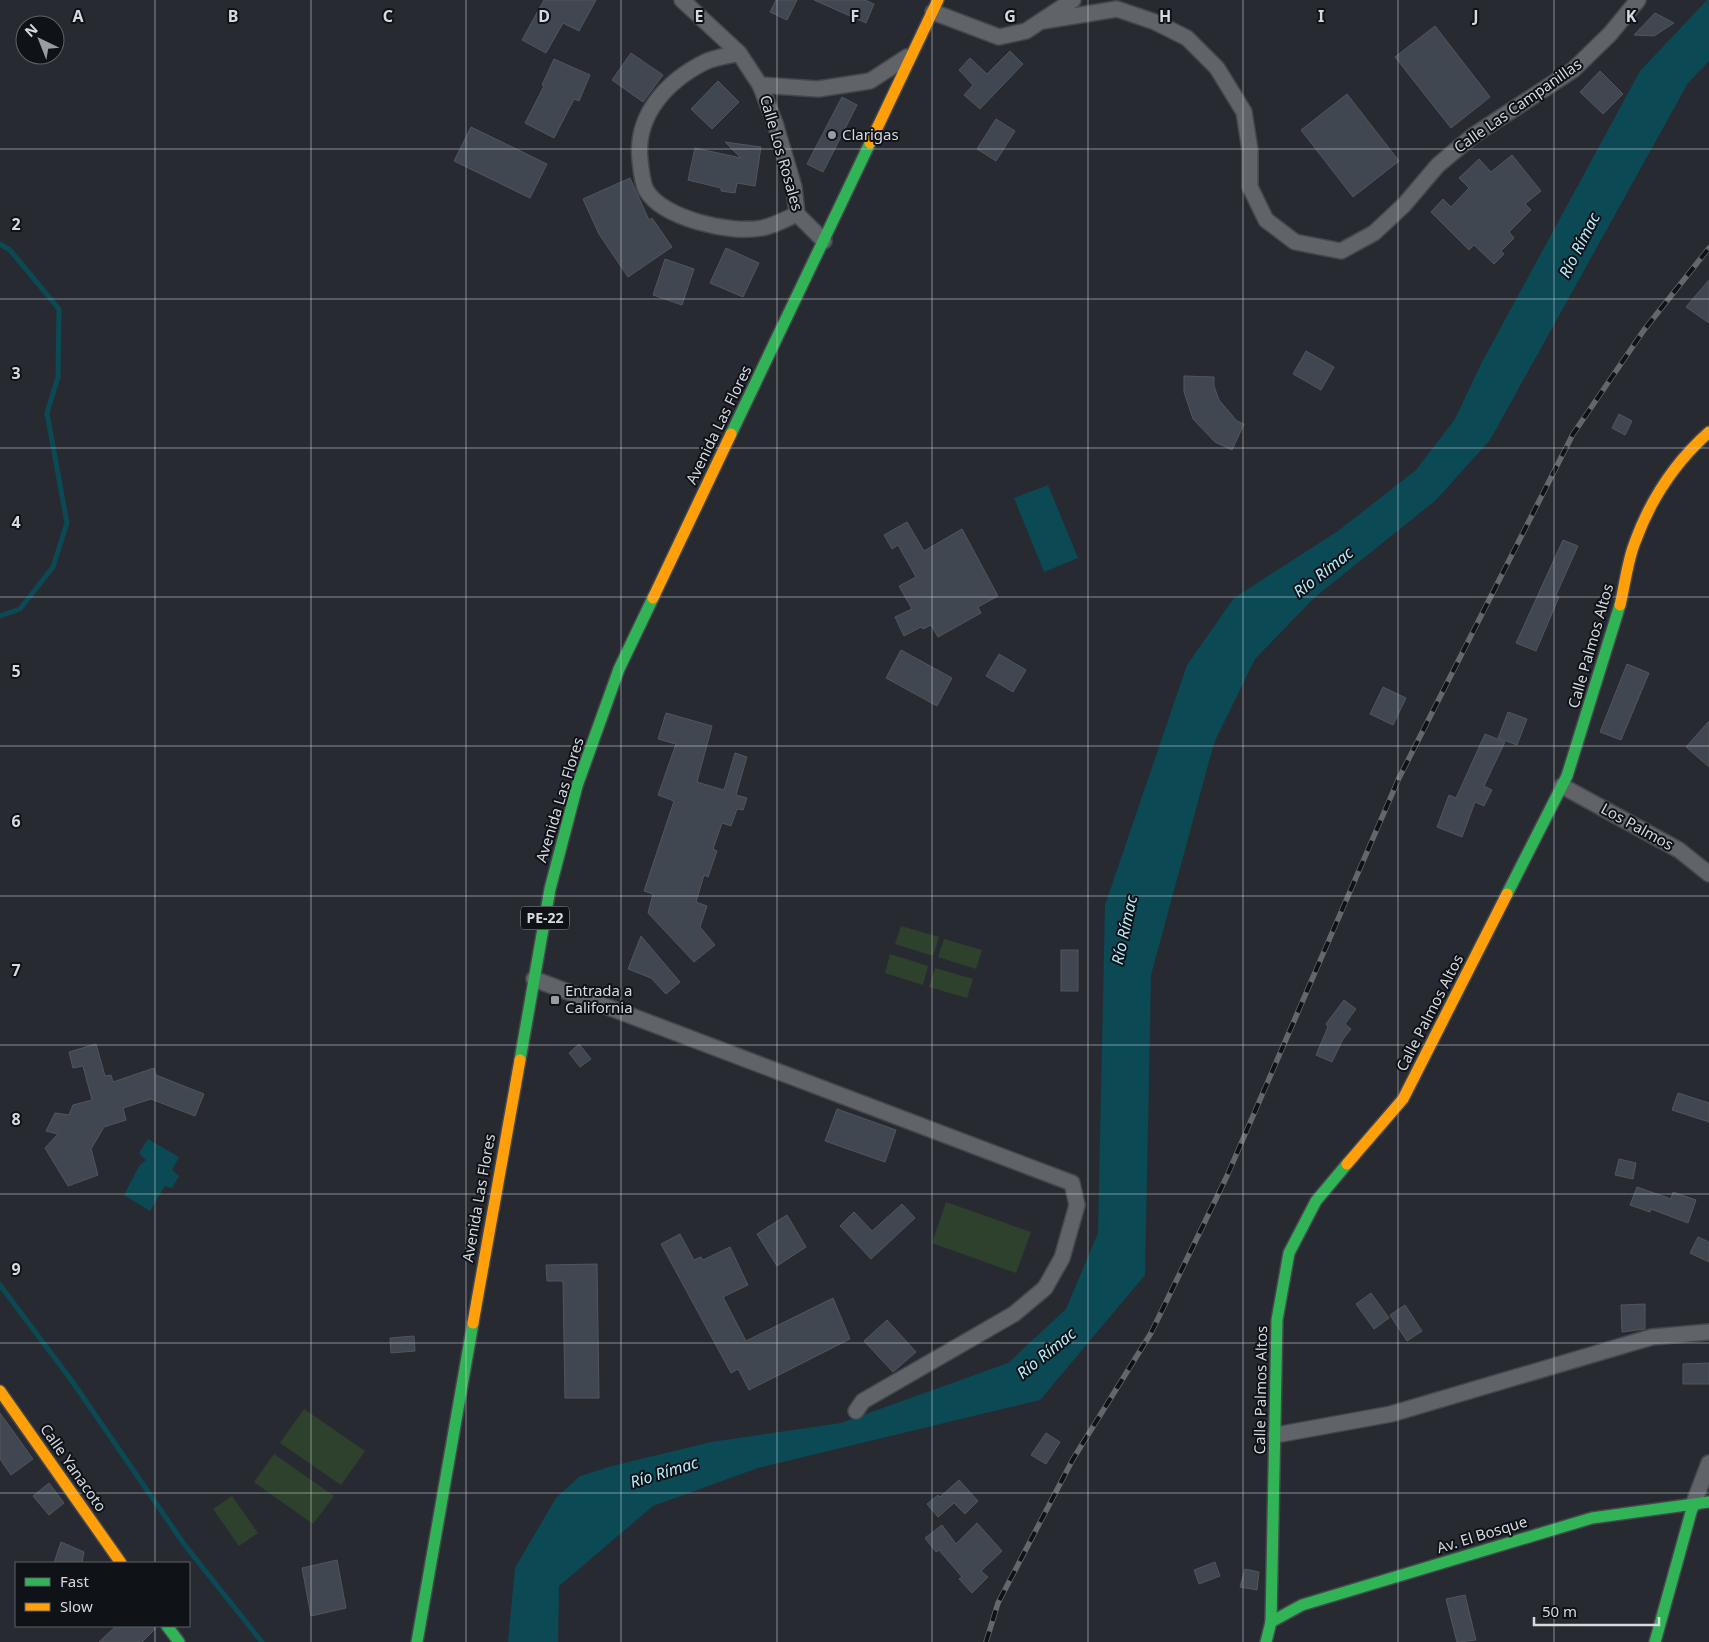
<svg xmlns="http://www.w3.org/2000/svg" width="1709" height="1642" font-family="'Noto Sans',sans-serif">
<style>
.green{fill:#2d412d}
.water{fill:#0b4955}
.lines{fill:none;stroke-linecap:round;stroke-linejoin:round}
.stream{stroke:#0b4955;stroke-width:5}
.building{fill:#404750;stroke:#52565b}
.street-casing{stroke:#44474d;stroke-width:18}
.fast-casing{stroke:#44474d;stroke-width:14}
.slow-casing{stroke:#44474d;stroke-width:14}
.street{stroke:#606368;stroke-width:15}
.fast{stroke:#30b455;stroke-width:11}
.slow{stroke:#ff9f0a;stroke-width:11}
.rail-casing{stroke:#64676c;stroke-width:5.5}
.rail{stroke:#0f1217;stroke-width:4;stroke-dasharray:11;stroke-linecap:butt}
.grid{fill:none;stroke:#d5dae1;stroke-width:1;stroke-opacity:0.55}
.poi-dot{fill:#989da3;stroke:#0f1217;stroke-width:2}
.labels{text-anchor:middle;stroke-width:4;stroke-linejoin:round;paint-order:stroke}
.shield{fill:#0f1217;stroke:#9a9ea4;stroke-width:1}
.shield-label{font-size:14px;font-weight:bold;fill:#d5dae1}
.street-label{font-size:15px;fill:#d5dae1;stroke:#0f1217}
.poi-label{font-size:15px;fill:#d5dae1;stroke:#0f1217;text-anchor:start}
.water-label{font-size:16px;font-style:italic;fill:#b7ebf9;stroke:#0f1217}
.grid-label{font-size:16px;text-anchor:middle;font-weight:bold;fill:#d5dae1;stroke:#0f1217;stroke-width:4;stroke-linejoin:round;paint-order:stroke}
</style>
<rect width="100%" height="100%" fill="#272b31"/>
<g class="green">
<path d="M901,926L939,937L933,956L895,944Z"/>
<path d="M944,939L982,950L976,969L938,957Z"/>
<path d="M890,954L928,966L923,985L885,973Z"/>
<path d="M935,968L973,979L967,998L929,987Z"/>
<path d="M946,1202L1031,1232L1016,1273L932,1243Z"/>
<path d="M304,1409L365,1451L341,1485L280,1443Z"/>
<path d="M274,1454L334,1496L313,1524L254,1482Z"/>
<path d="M232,1496L258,1533L239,1546L213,1509Z"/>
</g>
<g class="water">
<path d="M1707,0H1709V61L1688,83L1490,440L1436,500L1314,598L1255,659L1214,743L1151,975L1145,1275L1040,1400L758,1468L653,1506L559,1586L558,1642H508L515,1568L556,1498L580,1476L612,1466L711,1442L841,1423L1008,1363L1066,1309L1098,1233L1105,905L1187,665L1234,598L1338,531L1416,470L1455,419L1481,364L1640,71Z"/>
<path d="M1048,485L1078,558L1044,572L1014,498Z"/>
<path d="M148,1139L179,1157L172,1170L179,1176L172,1188L165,1186L150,1211L124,1195L139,1166L146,1160L139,1153Z"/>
</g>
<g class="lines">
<g class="stream">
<path d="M0,244L10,250L59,309L58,377L47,413L67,523L53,567L20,609L0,616"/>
<path d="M0,1285L72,1381L184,1544L262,1642"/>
</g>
</g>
<g class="building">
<path d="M544,0H596L579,31L563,23L546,53L522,40Z"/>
<path d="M776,0H797L787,20L770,12Z"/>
<path d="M814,0H865L874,4L866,23Z"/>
<path d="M1655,13L1674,23L1654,36L1634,35Z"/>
<path d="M1435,26L1490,97L1451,128L1395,57Z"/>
<path d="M1010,51L1023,64L980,109L964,95L973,85L959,70L970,58L987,74Z"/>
<path d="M631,53L663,75L643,102L612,80Z"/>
<path d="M554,59L590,75L579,101L574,99L554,138L525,123L544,86L542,85Z"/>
<path d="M1600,71L1623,94L1603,114L1580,92Z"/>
<path d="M718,81L739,102L712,129L691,109Z"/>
<path d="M1347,94L1399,161L1353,197L1301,130Z"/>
<path d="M842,97L857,105L823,172L807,164Z"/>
<path d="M996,119L1015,131L996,161L977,149Z"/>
<path d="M471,127L547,164L530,198L454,161Z"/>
<path d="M725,142L761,147L755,186L737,183L735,193L721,191V188L688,180L695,148L741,158Z"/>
<path d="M1512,155L1541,191L1525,204L1531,210L1509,232L1514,238L1501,251L1504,254L1494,264L1474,245L1469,250L1431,212L1443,199L1451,207L1469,188L1459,178L1479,159L1491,172Z"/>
<path d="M630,178L649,220L652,218L672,247L628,277L599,234L583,199Z"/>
<path d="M726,248L759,263L743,297L710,283Z"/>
<path d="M665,259L694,269L682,305L653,295Z"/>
<path d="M1709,280V323L1686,307Z"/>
<path d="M1306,351L1334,367L1321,390L1293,374Z"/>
<path d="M1184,376L1214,377V386L1219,400L1237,421L1244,424L1232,450L1215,442L1193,419L1184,392Z"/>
<path d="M1619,414L1632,421L1625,435L1612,428Z"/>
<path d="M907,522L924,551L962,529L998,596L978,607L981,613L938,637L931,625L923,629L921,627L904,636L895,617L912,609L899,586L916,577L898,545L892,549L884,535Z"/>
<path d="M1563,540L1578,546L1556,595L1559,597L1536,651L1516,643Z"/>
<path d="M901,650L952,678L937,706L886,678Z"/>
<path d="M999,654L1026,670L1013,692L986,676Z"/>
<path d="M1627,664L1649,673L1621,740L1600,732Z"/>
<path d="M1383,687L1406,698L1393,725L1370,714Z"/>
<path d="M1508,712L1527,719L1517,745L1498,738Z"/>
<path d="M666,713L712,726L697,782L724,790L735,753L747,757L736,795L747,798L743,810L737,809L731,826L722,823L713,849L717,851L708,877L704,875L696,902L707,906L700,927L715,945L694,962L648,913L653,894L644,891L674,801L658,795L676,744L658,739Z"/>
<path d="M1709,721V767L1686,747Z"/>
<path d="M1485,734L1505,742L1484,786L1492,790L1484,806L1475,802L1462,837L1437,827L1449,795L1456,798Z"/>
<path d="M641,936L680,982L666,994L651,978L628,969Z"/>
<rect x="1061" y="950" width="17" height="41"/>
<path d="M1344,1000L1356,1009L1345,1024L1351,1029L1343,1039L1332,1062L1316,1055L1328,1027L1326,1024Z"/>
<path d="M96,1044L105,1076L111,1075L113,1082L154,1068L156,1075L204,1094L195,1116L151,1099L123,1108L126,1120L104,1127L91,1149L98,1175L68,1186L45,1148L58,1134L46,1131L55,1113L69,1115L73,1105L92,1100L83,1066L73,1068L69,1052Z"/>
<path d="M579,1044L591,1059L580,1067L569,1053Z"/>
<path d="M1678,1093L1709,1103V1122L1672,1110Z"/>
<path d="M837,1109L896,1130L885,1162L825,1141Z"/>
<path d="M1619,1159L1636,1163L1633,1179L1615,1175Z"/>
<path d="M1637,1187L1671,1199L1673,1192L1696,1200L1688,1223L1651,1209L1650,1212L1630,1205Z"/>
<path d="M902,1204L915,1218L871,1259L840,1226L854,1212L872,1231Z"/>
<path d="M787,1215L806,1247L777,1266L757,1234Z"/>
<path d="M680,1234L694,1260L701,1257L703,1260L730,1247L748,1285L723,1297L746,1341L833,1298L850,1339L749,1390L738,1369L731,1373L661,1244Z"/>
<path d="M1698,1237L1709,1242V1262L1690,1253Z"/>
<path d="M597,1264L599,1398H565L563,1281H547L546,1265Z"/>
<path d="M1371,1293L1389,1318L1374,1329L1356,1304Z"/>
<path d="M1645,1304V1329L1622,1332L1621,1305Z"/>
<path d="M1405,1305L1422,1331L1407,1341L1390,1315Z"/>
<path d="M887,1320L916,1352L893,1372L864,1341Z"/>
<path d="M414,1336L415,1351L391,1353L390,1338Z"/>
<path d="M1709,1363V1384H1683V1364Z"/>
<path d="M0,1413L33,1459L11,1475L0,1459Z"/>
<path d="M1046,1433L1060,1442L1046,1464L1031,1455Z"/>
<path d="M959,1480L978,1501L965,1514L954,1503L938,1517L927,1504L938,1495L940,1497Z"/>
<path d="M49,1483L64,1503L49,1515L33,1496Z"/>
<path d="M977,1523L1002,1551L981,1571L988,1577L972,1593L959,1579L962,1577L939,1550L936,1552L925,1538L942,1525L956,1544Z"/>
<path d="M61,1542L84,1552L82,1563H54Z"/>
<path d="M337,1560L346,1608L311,1616L302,1568Z"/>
<path d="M1215,1562L1220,1576L1199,1584L1194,1570Z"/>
<path d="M1245,1569L1259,1572L1257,1590L1240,1587Z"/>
<path d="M1465,1595L1476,1640L1457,1642L1446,1599Z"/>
<path d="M116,1626H155V1629L142,1642H99Z"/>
</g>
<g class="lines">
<g class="street-casing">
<g id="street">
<path d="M682,0L739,53L760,85L818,89L870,81L907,57"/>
<path d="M933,12L999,37L1026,31L1073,0"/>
<path d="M1043,21L1117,9L1155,22L1187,38L1217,68L1244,112L1250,150V187L1266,220L1295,242L1341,251L1374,233L1404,205L1438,165L1474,135L1573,70L1610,34L1638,0"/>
<path d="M739,53C728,56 715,57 705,62C667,81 635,115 640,160C641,169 642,182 646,190C663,219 731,234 762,228C773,226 786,219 797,214"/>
<path d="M760,85L775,123L794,187L797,214L824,241"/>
<path d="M1562,786L1679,850L1709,874"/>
<path d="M534,979L1072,1183L1077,1205L1062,1258L1045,1288L1014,1314L863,1401L856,1411"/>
<path d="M1276,1435L1391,1414L1652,1337L1709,1332"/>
<path d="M1693,1505L1709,1463"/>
</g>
</g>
<g class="fast-casing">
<g id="fast">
<path d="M731,434L870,143"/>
<path d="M1507,894L1567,776L1620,605"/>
<path d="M520,1060L550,889L577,786L619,669L653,598"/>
<path d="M1271,1622L1302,1605L1592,1518L1709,1502"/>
<path d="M167,1626L179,1642"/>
<path d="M417,1642L473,1323"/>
<path d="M1266,1642L1271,1622L1277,1320L1289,1253L1316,1201L1347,1164"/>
<path d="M1655,1642L1693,1505"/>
</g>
</g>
<g class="slow-casing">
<g id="slow">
<path d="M870,143L938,0"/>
<path d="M653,598L731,434"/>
<path d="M1620,605C1625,585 1627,562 1635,542C1651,498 1674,463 1709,432"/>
<path d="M1347,1164L1403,1099L1507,894"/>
<path d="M473,1323L520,1060"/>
<path d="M0,1391L121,1563"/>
</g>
</g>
<use href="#street" class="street"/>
<use href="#fast" class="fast"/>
<use href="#slow" class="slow"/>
<g class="rail-casing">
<path id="rail" d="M986,1642L998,1603L1073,1459L1151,1333L1227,1176L1399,778L1573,434L1644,330L1709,248"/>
</g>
<use href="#rail" class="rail"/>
</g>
<path class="grid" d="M155,0V1563M311,0V1642M466,0V1642M621,0V1642M777,0V1642M932,0V1642M1088,0V1642M1243,0V1642M1398,0V1642M1554,0V1642M0,149H1709M0,299H1709M0,448H1709M0,597H1709M0,746H1709M0,896H1709M0,1045H1709M0,1194H1709M0,1343H1709M0,1493H1709M155,1626V1642"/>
<g class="poi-dot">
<circle cx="832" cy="135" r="5"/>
<rect x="550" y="995" width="10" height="10" rx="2.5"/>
</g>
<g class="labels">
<rect class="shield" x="521" y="906.5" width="48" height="23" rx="4"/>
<g class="shield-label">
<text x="545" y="923">PE-22</text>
</g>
<g class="street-label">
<text transform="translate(1518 106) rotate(-35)" y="5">Calle Las Campanillas</text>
<text transform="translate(781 153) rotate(74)" y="5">Calle Los Rosales</text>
<text transform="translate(719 425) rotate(-64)" y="5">Avenida Las Flores</text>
<text transform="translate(1591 646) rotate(-74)" y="5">Calle Palmos Altos</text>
<text transform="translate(560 800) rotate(-73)" y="5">Avenida Las Flores</text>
<text transform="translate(1637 827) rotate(29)" y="5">Los Palmos</text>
<text transform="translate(1430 1013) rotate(-63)" y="5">Calle Palmos Altos</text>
<text transform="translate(479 1198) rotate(-80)" y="5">Avenida Las Flores</text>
<text transform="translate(1261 1390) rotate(-89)" y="5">Calle Palmos Altos</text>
<text transform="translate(73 1468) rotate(55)" y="5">Calle Yanacoto</text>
<text transform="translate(1482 1535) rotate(-17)" y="5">Av. El Bosque</text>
</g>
<g class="poi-label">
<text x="842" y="140">Clarigas</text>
<text x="565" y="996">Entrada a<tspan x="565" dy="17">California</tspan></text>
</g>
<g class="water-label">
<text transform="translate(1579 245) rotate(-63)" y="6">Río Rímac</text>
<text transform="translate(1323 572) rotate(-38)" y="6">Río Rímac</text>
<text transform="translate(1124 930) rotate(-78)" y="6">Río Rímac</text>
<text transform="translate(1046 1353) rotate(-39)" y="6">Río Rímac</text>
<text transform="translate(664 1472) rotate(-17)" y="6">Río Rímac</text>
</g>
</g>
<g class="grid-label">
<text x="78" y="22">A</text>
<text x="233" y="22">B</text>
<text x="388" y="22">C</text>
<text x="544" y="22">D</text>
<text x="699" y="22">E</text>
<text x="855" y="22">F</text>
<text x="1010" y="22">G</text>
<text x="1165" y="22">H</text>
<text x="1321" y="22">I</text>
<text x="1476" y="22">J</text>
<text x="1631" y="22">K</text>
<text x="16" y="230">2</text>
<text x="16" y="379">3</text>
<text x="16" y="528">4</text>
<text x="16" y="677">5</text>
<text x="16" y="827">6</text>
<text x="16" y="976">7</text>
<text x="16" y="1125">8</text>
<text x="16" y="1275">9</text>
</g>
<rect x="15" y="1562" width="175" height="65" fill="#0f1217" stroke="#5e6268"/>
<rect x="25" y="1578" width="25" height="8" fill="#30b455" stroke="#5e6268"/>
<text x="60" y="1587" font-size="15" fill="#d5dae1">Fast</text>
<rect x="25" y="1603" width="25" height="8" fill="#ff9f0a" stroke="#5e6268"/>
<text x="60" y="1612" font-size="15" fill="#d5dae1">Slow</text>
<g transform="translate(40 40) rotate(317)"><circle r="24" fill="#0f1217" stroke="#5e6268"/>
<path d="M0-4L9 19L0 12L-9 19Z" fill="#989da3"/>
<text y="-8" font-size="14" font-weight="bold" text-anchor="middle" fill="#d5dae1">N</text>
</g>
<path d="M1534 1617v8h125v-8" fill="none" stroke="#d5dae1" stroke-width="2.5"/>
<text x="1542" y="1617" font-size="15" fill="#d5dae1" stroke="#0f1217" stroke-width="4" paint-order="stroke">50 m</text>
</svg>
